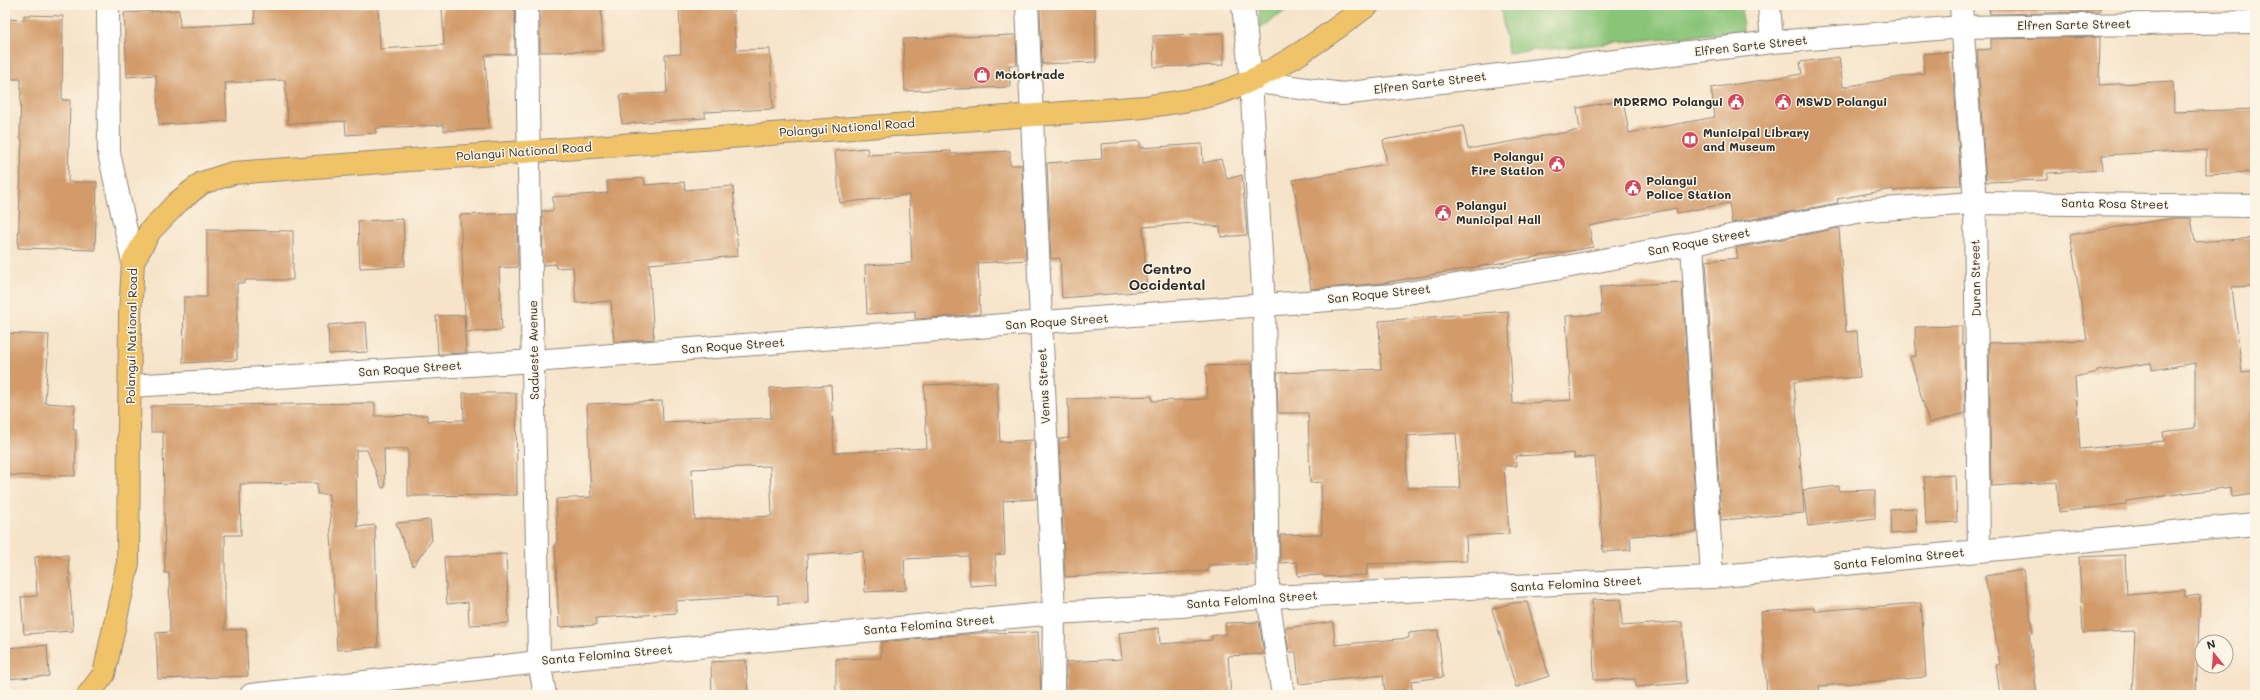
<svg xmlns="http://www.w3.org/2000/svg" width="2260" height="700" font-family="Mali,sans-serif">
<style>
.green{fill:#89c478;stroke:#5a7852}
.building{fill:#d39b6b;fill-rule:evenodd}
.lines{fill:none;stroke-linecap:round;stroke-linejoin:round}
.minor-casing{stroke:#90877a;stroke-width:24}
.major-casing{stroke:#90877a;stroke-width:24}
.minor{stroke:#fff;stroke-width:22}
.major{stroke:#f0c369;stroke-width:22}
.labels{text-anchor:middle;stroke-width:3;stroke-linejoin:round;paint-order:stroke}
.street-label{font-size:12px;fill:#2b2b2b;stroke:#fcf5e5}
.poi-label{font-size:12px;font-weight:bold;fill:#2b2b2b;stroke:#fcf5e5;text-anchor:start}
.quarter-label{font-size:14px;font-weight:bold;fill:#2b2b2b;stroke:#fcf5e5}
</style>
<rect width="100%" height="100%" fill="#fcf5e5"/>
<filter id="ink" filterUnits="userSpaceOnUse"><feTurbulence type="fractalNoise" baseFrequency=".025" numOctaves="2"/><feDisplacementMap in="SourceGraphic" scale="8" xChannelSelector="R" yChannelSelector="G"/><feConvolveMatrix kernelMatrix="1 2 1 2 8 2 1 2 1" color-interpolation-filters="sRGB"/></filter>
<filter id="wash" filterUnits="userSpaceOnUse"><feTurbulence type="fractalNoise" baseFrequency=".012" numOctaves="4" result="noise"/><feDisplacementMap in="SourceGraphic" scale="16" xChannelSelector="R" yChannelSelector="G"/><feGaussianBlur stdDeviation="0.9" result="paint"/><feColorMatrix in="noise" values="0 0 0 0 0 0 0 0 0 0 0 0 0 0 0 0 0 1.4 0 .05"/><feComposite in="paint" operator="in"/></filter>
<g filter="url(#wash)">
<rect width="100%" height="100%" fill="#f6e3c9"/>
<g class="green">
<path d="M1259,5H1293L1260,29Z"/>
<path d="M1500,5H1742L1743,31L1508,53Z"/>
</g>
<g id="blocks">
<g class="building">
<path d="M304,5V10L378,6L380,49L444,45L442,5H515V54L485,55L489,129L444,131V125L376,128V133L346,135L345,121L288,124L285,80L225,83L227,121L159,125L156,75L127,77L124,13L179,10L180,27L255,23L254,8Z"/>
<path d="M540,5H601L603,51L540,52Z"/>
<path d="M679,5H733L736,50L770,49L773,109L705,112V118L622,124L620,95L667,93L665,55L681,54Z"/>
<path d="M1040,5H1095L1096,62L1042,64Z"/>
<path d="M1989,5H2100V12L1990,14Z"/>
<path d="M24,15L63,16L62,100H70L68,182H97L95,250L18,248L22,139H20L21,79H5V19L24,20Z"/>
<path d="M1223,33L1224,65L1154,67L1153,36Z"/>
<path d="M1016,35L1017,65H1009L1010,87L905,91L903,39Z"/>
<path d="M2100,37L2099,85L2173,81L2174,112L2255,109V172L2206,174V150L2102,155L2103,170L2047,173V180L1986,182L1977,50L1991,49V39Z"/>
<path d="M1952,52L1961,185L1924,186L1893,191V189L1837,199L1838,203L1732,223L1729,203L1677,213L1676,208L1589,226L1593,247L1383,283L1311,289L1293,180L1387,164L1383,140L1463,126L1468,149L1580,130L1577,108L1623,100L1629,133L1715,117L1711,88L1802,74L1800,62L1839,57L1843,87L1924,73L1923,54Z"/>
<path d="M1140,141V148L1202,144L1203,163L1221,159L1227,179L1242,175L1247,235L1221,237L1220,227L1193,223L1143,227L1147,291L1062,298L1060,258L1051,259L1047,163L1102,159L1101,144Z"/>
<path d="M867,148L868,155L951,151V154L1010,151V165H1022L1026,260L978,263L980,314L915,319V311L867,314L865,265L912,263L909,195L840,203L835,151Z"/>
<path d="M644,178L645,185L684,182L685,190L733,186L738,256L649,264L654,339L614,342L611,301L576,303L573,267L556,268L555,264L543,265L542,211H553V197L608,193L607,181Z"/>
<path d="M517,213L518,267L499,268L502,330L466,332L460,215Z"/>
<path d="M2173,218H2191L2195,242L2255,238V286L2232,287L2242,372L2255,371V494L2232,497L2231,487L2126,501V504L2059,512L2057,482L1991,486L1989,343L2087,340L2070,235ZM2151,363L2152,370L2195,363V428L2163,432L2164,441L2080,449L2075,377L2098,372L2097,371Z"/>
<path d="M403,219L405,266L360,268L358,221Z"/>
<path d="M1839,228L1846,332L1857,331L1860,377L1794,382L1804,513L1721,520L1706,261L1738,258L1736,248Z"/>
<path d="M207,230L293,231V280H245V283H237V360L183,363L184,297H207Z"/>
<path d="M1682,282L1697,532L1630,536L1631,550L1603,552L1595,457L1574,458V453L1516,456L1517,466H1504L1509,534L1466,536L1467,561L1367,564V575L1324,577L1323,575L1298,576L1297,562L1280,563V535L1322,534L1321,482L1310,483L1308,413H1278L1277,373L1381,369L1379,321L1508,311L1513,404L1571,400L1566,316L1602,314L1600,287ZM1456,433L1460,488H1407L1406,436Z"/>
<path d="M464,315L466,353L438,354L436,316Z"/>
<path d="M366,322L368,352L329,354L328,325Z"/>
<path d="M1962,326V344H1964L1965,413L1929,423L1910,357L1916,356L1915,327Z"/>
<path d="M5,333L49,335L45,403L75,405L73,430H76L75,476L5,475Z"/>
<path d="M1252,364L1255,564L1208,565V571L1065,577L1059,439L1069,438L1068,399L1152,396V401L1207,399L1206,366Z"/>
<path d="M997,382L1000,442L1034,440L1036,499L1003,501L1005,554L995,555L997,584L970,586L968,556L904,559L906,590L865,592L863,551L812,554H807L808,602L778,604V595L676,601V613L596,618V625L559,627L555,544L557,543L556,499L591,497L587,404L662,401L663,422L771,418L770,388L831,385L834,453L927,448L924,385ZM770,466L772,516L695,520L692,469Z"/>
<path d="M463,393H516L517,495L408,496V449H384L385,487L382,488L367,450H356L357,527L375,525L378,647L337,650L329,494H317V483L240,484L241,535H225V630L246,629L248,676L158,679L156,633L170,632L169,573H165L163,432H151V406L375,403V416L427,415L428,421L464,420Z"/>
<path d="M1955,475L1957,522L1926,524L1924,477Z"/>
<path d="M1839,486V491L1875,490V518L1808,526L1803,490Z"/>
<path d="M1916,508L1917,532L1891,534L1890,509Z"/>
<path d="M430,520L432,540L413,566L396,523Z"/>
<path d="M506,554L509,623L469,625L468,602L447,604L444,557Z"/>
<path d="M68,555L73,631L24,634L21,597L37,596L35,557Z"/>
<path d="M2125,555L2127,595L2185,590V597L2200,595L2196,695H2132L2135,631L2083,633L2079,557Z"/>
<path d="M2023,570L2033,633L2029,634L2037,695H2000L1996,665L2000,664L1985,576Z"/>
<path d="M1621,599L1622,626L1682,622L1686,683L1636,687L1635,679L1594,680L1592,600Z"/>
<path d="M1527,602L1549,676L1516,687L1492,609L1512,603Z"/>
<path d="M1921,603L1926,677L1819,686L1820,694L1767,695L1761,612L1814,608V611Z"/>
<path d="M1259,622L1264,654L1228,656L1231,695H1066V662L1122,659L1119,633L1159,628L1160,644L1212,640L1211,636L1226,634L1225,623Z"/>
<path d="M1333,622L1335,645L1409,638V633L1438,630L1443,677L1411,681L1412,689L1385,692L1383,675L1299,684L1296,652H1289L1285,628Z"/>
<path d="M1038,632L1041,695H836V659L881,658V642L980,633Z"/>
<path d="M47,645L49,676L5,679V648Z"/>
<path d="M746,660L748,695H712L711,662Z"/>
</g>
</g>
</g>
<g filter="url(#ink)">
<use href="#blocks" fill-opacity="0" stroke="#90877a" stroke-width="1"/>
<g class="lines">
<g class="minor-casing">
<g id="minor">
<path d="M108,5L109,153L133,262"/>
<path d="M527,5C528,224 536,443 539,662L545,695"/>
<path d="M1027,5L1054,613L1053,695"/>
<path d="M1243,5L1251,81L1264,306L1268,597L1283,695"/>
<path d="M1769,5L1772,42"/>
<path d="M1961,5L1975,203L1979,551"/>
<path d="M1251,81L1342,94L1772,42L1962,27L2255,22"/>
<path d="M1692,244L1712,577"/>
<path d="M131,386L534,361L1395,295L1555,269L1868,210L1975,203L2255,206"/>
<path d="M251,695L539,662L1054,613L1181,606L1268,597L1712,577L2255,524"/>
</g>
</g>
<g class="major-casing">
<path id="major" d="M88,695L104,674L128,563L130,314L133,262L150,231L178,202L202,183L233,173L1145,107C1167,103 1191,101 1212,95C1267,80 1323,39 1368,5"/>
</g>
<use href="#minor" class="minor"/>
<use href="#major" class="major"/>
</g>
</g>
<defs>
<g id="shop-disc" transform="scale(0.9)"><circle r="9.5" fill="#d1495b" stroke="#fcf5e5"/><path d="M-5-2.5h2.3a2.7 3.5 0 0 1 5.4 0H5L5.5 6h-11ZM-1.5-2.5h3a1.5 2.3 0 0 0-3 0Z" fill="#fff"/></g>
<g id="civic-disc" transform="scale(0.9)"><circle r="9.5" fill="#d1495b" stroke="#fcf5e5"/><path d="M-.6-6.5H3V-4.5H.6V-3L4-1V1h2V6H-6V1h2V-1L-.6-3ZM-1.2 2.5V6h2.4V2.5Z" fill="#fff"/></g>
<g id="library-disc" transform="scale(0.9)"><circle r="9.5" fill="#d1495b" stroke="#fcf5e5"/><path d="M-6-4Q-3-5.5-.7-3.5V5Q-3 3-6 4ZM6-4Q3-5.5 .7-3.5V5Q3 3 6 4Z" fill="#fff"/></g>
</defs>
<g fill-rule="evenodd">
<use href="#shop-disc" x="982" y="75"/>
<use href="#civic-disc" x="1736" y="102"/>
<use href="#civic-disc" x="1783" y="102"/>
<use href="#library-disc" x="1690" y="140"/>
<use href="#civic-disc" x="1557" y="164"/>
<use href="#civic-disc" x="1633" y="188"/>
<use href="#civic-disc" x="1443" y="213"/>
</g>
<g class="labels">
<g class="street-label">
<text transform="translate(2074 25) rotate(-1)" y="4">Elfren Sarte Street</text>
<text transform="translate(1751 46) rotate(-6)" y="4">Elfren Sarte Street</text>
<text transform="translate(1430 83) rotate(-7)" y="4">Elfren Sarte Street</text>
<text transform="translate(847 128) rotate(-4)" y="4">Polangui National Road</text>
<text transform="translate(524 152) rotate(-4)" y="4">Polangui National Road</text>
<text transform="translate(2115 204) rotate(1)" y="4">Santa Rosa Street</text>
<text transform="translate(1699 242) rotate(-11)" y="4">San Roque Street</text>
<text transform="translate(1976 278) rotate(-91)" y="4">Duran Street</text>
<text transform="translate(1379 294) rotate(-6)" y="4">San Roque Street</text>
<text transform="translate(1057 322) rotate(-4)" y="4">San Roque Street</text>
<text transform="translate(132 336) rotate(-89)" y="4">Polangui National Road</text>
<text transform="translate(733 346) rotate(-4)" y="4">San Roque Street</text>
<text transform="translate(534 350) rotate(-91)" y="4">Sadueste Avenue</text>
<text transform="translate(410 369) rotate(-4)" y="4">San Roque Street</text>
<text transform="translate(1044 386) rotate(-93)" y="4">Venus Street</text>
<text transform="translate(1899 559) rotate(-6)" y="4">Santa Felomina Street</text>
<text transform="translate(1576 584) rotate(-3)" y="4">Santa Felomina Street</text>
<text transform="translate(1252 600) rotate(-4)" y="4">Santa Felomina Street</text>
<text transform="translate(929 625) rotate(-5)" y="4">Santa Felomina Street</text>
<text transform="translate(607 655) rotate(-5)" y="4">Santa Felomina Street</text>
</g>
<g class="poi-label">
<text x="995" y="79">Motortrade</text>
<text x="1723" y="106" text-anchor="end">MDRRMO Polangui</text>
<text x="1796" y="106">MSWD Polangui</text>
<text x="1703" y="137">Municipal Library<tspan x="1703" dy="14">and Museum</tspan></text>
<text x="1544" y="161" text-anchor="end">Polangui<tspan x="1544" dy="14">Fire Station</tspan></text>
<text x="1646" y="185">Polangui<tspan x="1646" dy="14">Police Station</tspan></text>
<text x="1456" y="210">Polangui<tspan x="1456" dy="14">Municipal Hall</tspan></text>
</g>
<g class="quarter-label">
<text x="1167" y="274">Centro<tspan x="1167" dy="16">Occidental</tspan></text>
</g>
</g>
<rect width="2260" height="700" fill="none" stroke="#fcf5e5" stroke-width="20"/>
<g transform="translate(2214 654) rotate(343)"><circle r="19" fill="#fcf5e5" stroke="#a8a49b"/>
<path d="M0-3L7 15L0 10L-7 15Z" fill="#d1495b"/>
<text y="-6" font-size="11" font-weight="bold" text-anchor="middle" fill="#2b2b2b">N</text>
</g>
</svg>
